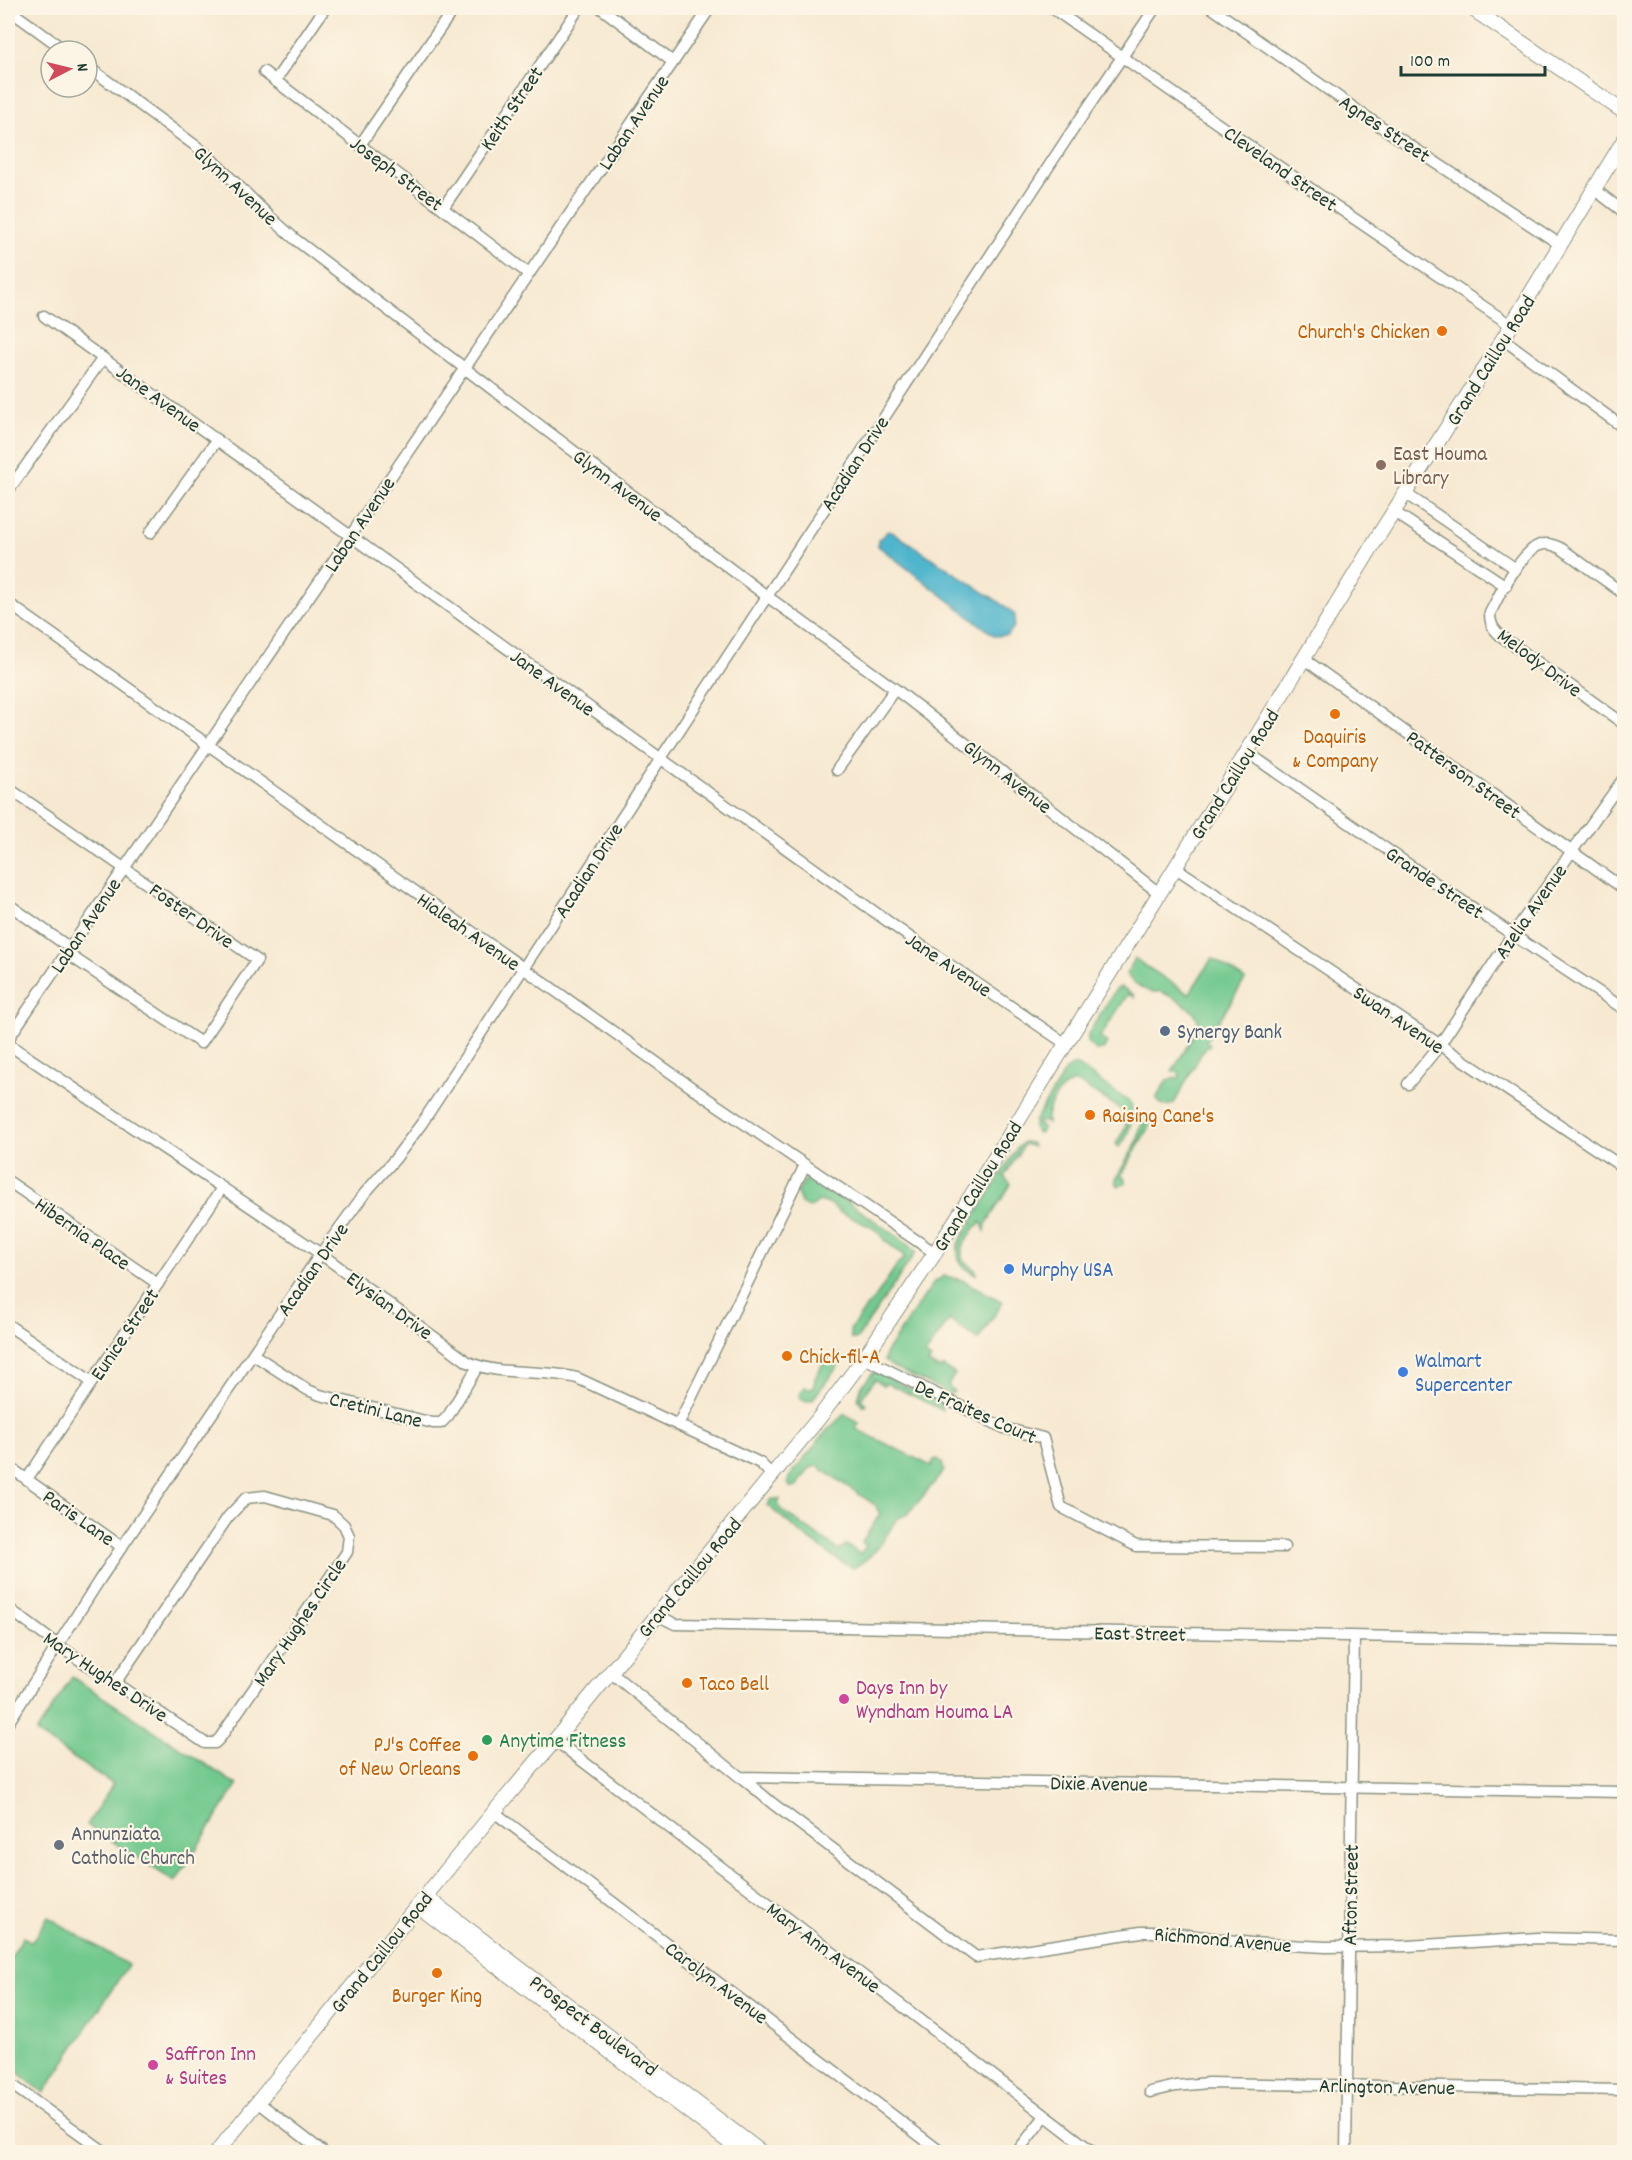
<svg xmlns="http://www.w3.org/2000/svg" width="1632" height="2160" font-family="Dekko,sans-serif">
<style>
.green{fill:#72c98e;stroke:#488361;stroke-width:1.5}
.water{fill:#4fb5cd;stroke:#377980;stroke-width:1.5}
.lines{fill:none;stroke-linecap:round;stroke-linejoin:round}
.minor-casing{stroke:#8b9382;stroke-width:13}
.major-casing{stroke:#8b9382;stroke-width:16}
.minor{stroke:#fff;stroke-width:10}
.major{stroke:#fff;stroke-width:14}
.food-dot{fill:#e8710a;stroke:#fcf5e5;stroke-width:2}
.education-dot{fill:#8d6e63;stroke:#fcf5e5;stroke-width:2}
.service-dot{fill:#5c6f8a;stroke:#fcf5e5;stroke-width:2}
.shop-dot{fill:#3f7fe0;stroke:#fcf5e5;stroke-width:2}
.hotel-dot{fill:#d1479c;stroke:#fcf5e5;stroke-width:2}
.leisure-dot{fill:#2e9e5b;stroke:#fcf5e5;stroke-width:2}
.worship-dot{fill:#6b7280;stroke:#fcf5e5;stroke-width:2}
.labels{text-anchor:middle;stroke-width:4.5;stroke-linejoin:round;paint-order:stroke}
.street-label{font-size:21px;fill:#1f3d34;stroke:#fcf5e5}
.food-label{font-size:21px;fill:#c56008;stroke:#fcf5e5;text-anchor:start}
.education-label{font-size:21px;fill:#785e54;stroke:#fcf5e5;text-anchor:start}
.service-label{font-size:21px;fill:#4e5e75;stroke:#fcf5e5;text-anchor:start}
.shop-label{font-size:21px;fill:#366cbe;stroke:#fcf5e5;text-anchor:start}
.hotel-label{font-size:21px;fill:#b23c85;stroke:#fcf5e5;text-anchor:start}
.leisure-label{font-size:21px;fill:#27864d;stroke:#fcf5e5;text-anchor:start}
.worship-label{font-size:21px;fill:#5b616d;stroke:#fcf5e5;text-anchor:start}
</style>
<rect width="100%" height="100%" fill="#fcf5e5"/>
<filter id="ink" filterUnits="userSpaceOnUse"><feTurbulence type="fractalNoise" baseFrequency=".0167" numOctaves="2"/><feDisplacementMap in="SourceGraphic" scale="12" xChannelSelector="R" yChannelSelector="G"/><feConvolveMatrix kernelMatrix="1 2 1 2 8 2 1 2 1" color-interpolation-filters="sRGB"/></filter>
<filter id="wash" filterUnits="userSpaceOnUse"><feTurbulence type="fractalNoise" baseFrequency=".008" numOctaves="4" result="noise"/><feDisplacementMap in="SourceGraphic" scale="24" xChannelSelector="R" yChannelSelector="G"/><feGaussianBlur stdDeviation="1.35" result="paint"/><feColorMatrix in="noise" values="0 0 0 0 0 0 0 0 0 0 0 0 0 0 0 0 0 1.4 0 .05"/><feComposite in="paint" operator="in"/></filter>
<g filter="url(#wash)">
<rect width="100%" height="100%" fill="#f7e9d1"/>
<g class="green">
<path d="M1212,958L1245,980L1206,1041L1210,1044L1201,1054L1176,1100L1173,1104L1165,1106L1157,1101V1097L1167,1080L1180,1077L1179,1072H1172L1198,1028C1203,1012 1176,999 1164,993C1157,990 1161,992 1154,992C1146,992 1130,981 1126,974L1135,959L1189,994Z"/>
<path d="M1120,987L1134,995V997L1128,994L1100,1037L1107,1043L1104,1049L1097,1051L1088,1043V1034L1116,989Z"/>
<path d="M1074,1065L1081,1068L1131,1103C1134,1115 1129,1138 1119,1147L1116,1144L1126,1127L1121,1109L1077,1082C1061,1082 1045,1109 1047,1123L1039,1121L1037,1124L1042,1127V1131L1038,1133L1034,1129V1122L1066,1070Z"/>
<path d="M1147,1117L1152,1121L1121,1176L1126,1179V1183L1119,1186L1116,1183V1179L1138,1140L1140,1128Z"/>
<path d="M1024,1142L1031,1143L1033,1147L1024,1144L1004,1177L1011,1184L986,1224L985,1231L981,1222L978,1226H976L962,1247V1259L976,1271L977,1274H975C961,1267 956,1259 958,1244L1017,1148Z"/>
<path d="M806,1178L815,1179L901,1239L916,1252L857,1339H851L850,1330L866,1308L876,1297L898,1263L904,1259V1256L885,1241L878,1232L871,1227L839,1212L832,1205L819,1201L810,1208L802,1205L797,1193Z"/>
<path d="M944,1276L962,1280L1003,1302L978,1340L949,1320L925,1355L931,1359L928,1363L940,1370L943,1367L955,1374L948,1385L954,1392L951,1394L896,1369L884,1361L885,1354L934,1282Z"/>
<path d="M840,1354L842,1361L812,1400L807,1401L801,1399L799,1394L804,1387L811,1388L814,1386L815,1378L826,1358Z"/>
<path d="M877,1372L941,1404L942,1410L887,1383L883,1385L875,1379L861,1399L866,1404L863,1406L858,1399L861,1387L873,1373Z"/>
<path d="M845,1414L859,1423L856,1429L931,1466L934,1460L938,1459L942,1463L944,1471L908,1514L897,1518C886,1538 873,1558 853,1568L838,1560L807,1538L767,1505L771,1499H780L778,1503L781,1510L839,1550L846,1545L860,1554L866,1546L862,1542L880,1514L875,1505L817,1466L810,1468L796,1487H790L788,1482L789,1477L828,1429Z"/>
<path d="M72,1677L237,1785L175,1882L87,1825L113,1784L36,1733Z"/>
<path d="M48,1917L128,1965L44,2093L8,2065V1958L10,1959L23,1937L32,1942Z"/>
</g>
<path class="water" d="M888,531L894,533L1005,606L1015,615L1014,627L1007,635L995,636L878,546V540Z"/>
</g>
<g filter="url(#ink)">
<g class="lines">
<g class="minor-casing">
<g id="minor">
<path d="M601,8L673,62"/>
<path d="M1052,8L1321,196L1512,326"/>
<path d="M1212,8L1374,122L1561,245"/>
<path d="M8,9L66,51"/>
<path d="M87,66L204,152L270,217L296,240L588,462L768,597L895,689L1159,893"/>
<path d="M264,72L529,274"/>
<path d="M275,81L325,8"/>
<path d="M360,145L454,8"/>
<path d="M1594,189L1624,212"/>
<path d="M443,208L579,8"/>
<path d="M44,316L922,946L1066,1044"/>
<path d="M1503,339L1624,428"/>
<path d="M8,491L103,358"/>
<path d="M1406,494L1516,569"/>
<path d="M1394,512L1506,586"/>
<path d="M150,533L217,440"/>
<path d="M1624,594L1562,549C1555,545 1548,542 1540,545C1522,551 1498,596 1490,613C1490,624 1493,629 1501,636L1624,724"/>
<path d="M8,603L708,1099L935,1253"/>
<path d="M1304,659L1624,889"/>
<path d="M1247,752L1428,878L1624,1009"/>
<path d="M837,770L895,689"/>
<path d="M8,788L257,960L201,1043L66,953"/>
<path d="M1176,868L1624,1168"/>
<path d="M8,904L70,948"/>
<path d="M8,1039L710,8"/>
<path d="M8,1044L321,1254L468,1362C502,1377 542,1368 577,1378L760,1463L772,1475"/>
<path d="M1408,1084L1439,1046L1513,934L1624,778"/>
<path d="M8,1181L158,1284"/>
<path d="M8,1325L92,1382"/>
<path d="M254,1355L308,1390L320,1395L433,1423H441L448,1416L478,1366"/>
<path d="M864,1358L1004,1428L1043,1438L1061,1507L1136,1546L1284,1547"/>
<path d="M678,1425L805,1165"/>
<path d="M8,1466L122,1547"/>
<path d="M27,1479L222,1188"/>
<path d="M8,1608L56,1644L205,1743H215L220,1738L347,1552L349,1536L344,1525L333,1515L265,1496L246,1498L228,1517L115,1683"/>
<path d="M657,1615L675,1624L1624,1641"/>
<path d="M610,1672L740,1777L1624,1792"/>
<path d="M8,1723L100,1579L317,1259L365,1193L395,1159L422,1123L1066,140L1155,8"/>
<path d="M555,1740L1093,2152"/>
<path d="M741,1777L772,1803L976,1957L1141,1932H1164L1251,1943L1326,1947L1407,1946L1538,1938L1624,1940"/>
<path d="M494,1812L941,2152"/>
<path d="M8,2082L105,2152"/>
<path d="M1150,2092L1176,2086L1208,2083L1624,2090"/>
<path d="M258,2102L323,2152"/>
<path d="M1017,2152L1045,2116"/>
<path d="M1346,2152L1354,1637"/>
</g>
</g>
<g class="major-casing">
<g id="major">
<path d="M1471,8L1624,112"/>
<path d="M426,1897L761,2152"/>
<path d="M418,1906L742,2152"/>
<path d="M217,2152L494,1812L555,1740L819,1418L864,1358L935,1253L1015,1126L1247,752L1377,538L1503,339L1624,140"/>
</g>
</g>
<use href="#minor" class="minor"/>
<use href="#major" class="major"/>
</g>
</g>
<g class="food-dot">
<circle cx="1442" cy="331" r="6"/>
<circle cx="1335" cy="714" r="6"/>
<circle cx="1090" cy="1115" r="6"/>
<circle cx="787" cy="1356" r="6"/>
<circle cx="687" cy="1683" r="6"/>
<circle cx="473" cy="1756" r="6"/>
<circle cx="437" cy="1973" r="6"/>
</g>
<circle class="education-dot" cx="1381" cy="465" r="6"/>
<circle class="service-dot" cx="1165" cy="1031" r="6"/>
<g class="shop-dot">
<circle cx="1009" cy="1269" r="6"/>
<circle cx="1403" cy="1372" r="6"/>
</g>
<g class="hotel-dot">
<circle cx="844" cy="1699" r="6"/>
<circle cx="153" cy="2065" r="6"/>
</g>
<circle class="leisure-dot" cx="487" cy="1740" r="6"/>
<circle class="worship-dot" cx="59" cy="1845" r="6"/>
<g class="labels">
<g class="street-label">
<text transform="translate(511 108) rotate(-56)" y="7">Keith Street</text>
<text transform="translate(633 122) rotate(-56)" y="7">Laban Avenue</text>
<text transform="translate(1385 128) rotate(34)" y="7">Agnes Street</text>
<text transform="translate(1281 168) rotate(35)" y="7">Cleveland Street</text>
<text transform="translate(397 173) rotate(37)" y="7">Joseph Street</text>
<text transform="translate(236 185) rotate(43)" y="7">Glynn Avenue</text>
<text transform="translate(1490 360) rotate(-58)" y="7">Grand Caillou Road</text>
<text transform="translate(159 398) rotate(36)" y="7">Jane Avenue</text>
<text transform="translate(854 463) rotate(-57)" y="7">Acadian Drive</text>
<text transform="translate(618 485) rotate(37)" y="7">Glynn Avenue</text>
<text transform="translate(359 524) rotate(-56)" y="7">Laban Avenue</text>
<text transform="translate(1540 662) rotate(37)" y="7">Melody Drive</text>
<text transform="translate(553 682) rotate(36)" y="7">Jane Avenue</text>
<text transform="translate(1234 774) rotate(-58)" y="7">Grand Caillou Road</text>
<text transform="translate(1464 774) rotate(36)" y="7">Patterson Street</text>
<text transform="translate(1008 776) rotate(38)" y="7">Glynn Avenue</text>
<text transform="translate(588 870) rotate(-57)" y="7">Acadian Drive</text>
<text transform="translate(1435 882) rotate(34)" y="7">Grande Street</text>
<text transform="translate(1530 911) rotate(-55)" y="7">Azelia Avenue</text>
<text transform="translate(192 915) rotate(35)" y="7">Foster Drive</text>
<text transform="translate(85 925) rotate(-56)" y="7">Laban Avenue</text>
<text transform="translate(469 931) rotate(35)" y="7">Hialeah Avenue</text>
<text transform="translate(949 964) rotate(34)" y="7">Jane Avenue</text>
<text transform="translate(1399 1019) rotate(34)" y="7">Swan Avenue</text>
<text transform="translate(977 1186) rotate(-58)" y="7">Grand Caillou Road</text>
<text transform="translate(83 1233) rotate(35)" y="7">Hibernia Place</text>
<text transform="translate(312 1269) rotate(-55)" y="7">Acadian Drive</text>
<text transform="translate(390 1305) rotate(36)" y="7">Elysian Drive</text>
<text transform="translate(124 1334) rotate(-56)" y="7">Eunice Street</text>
<text transform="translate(376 1409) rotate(14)" y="7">Cretini Lane</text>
<text transform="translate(976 1411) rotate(24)" y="7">De Fraites Court</text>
<text transform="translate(79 1517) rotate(35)" y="7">Paris Lane</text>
<text transform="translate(689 1577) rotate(-50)" y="7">Grand Caillou Road</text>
<text transform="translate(299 1622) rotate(-56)" y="7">Mary Hughes Circle</text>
<text transform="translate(1140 1633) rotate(1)" y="7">East Street</text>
<text transform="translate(106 1676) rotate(34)" y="7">Mary Hughes Drive</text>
<text transform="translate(1099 1783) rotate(1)" y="7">Dixie Avenue</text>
<text transform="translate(1350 1895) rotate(-89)" y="7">Afton Street</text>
<text transform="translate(1223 1939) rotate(5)" y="7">Richmond Avenue</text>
<text transform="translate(824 1947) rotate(37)" y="7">Mary Ann Avenue</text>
<text transform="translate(381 1952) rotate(-51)" y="7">Grand Caillou Road</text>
<text transform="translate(717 1982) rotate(37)" y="7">Carolyn Avenue</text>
<text transform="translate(594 2025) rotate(37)" y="7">Prospect Boulevard</text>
<text transform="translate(1387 2086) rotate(1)" y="7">Arlington Avenue</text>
</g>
<g class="food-label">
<text x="1430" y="338" text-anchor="end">Church's Chicken</text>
<text x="1335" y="743" text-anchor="middle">Daquiris<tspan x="1335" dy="24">&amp; Company</tspan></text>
<text x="1102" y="1122">Raising Cane's</text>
<text x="799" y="1363">Chick-fil-A</text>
<text x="699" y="1690">Taco Bell</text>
<text x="461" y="1751" text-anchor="end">PJ's Coffee<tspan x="461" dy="24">of New Orleans</tspan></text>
<text x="437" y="2002" text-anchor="middle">Burger King</text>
</g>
<g class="education-label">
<text x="1393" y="460">East Houma<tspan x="1393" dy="24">Library</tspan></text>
</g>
<g class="service-label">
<text x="1177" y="1038">Synergy Bank</text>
</g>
<g class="shop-label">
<text x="1021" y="1276">Murphy USA</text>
<text x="1415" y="1367">Walmart<tspan x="1415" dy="24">Supercenter</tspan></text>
</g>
<g class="hotel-label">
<text x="856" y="1694">Days Inn by<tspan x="856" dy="24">Wyndham Houma LA</tspan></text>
<text x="165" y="2060">Saffron Inn<tspan x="165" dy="24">&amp; Suites</tspan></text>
</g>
<g class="leisure-label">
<text x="499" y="1747">Anytime Fitness</text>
</g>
<g class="worship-label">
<text x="71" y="1840">Annunziata<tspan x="71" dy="24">Catholic Church</tspan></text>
</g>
</g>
<rect width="1632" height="2160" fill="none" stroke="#fcf5e5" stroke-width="30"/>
<g transform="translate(69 69) rotate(83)"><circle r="28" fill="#fcf5e5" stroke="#a4ab9e" stroke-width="1.5"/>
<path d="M0-4.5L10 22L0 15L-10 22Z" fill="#d1495b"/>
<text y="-9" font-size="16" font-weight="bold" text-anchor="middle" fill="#1f3d34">N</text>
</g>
<path d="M1401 66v9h144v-9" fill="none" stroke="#1f3d34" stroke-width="3"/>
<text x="1410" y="66" font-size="18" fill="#1f3d34" stroke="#fcf5e5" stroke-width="4.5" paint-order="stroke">100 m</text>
</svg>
